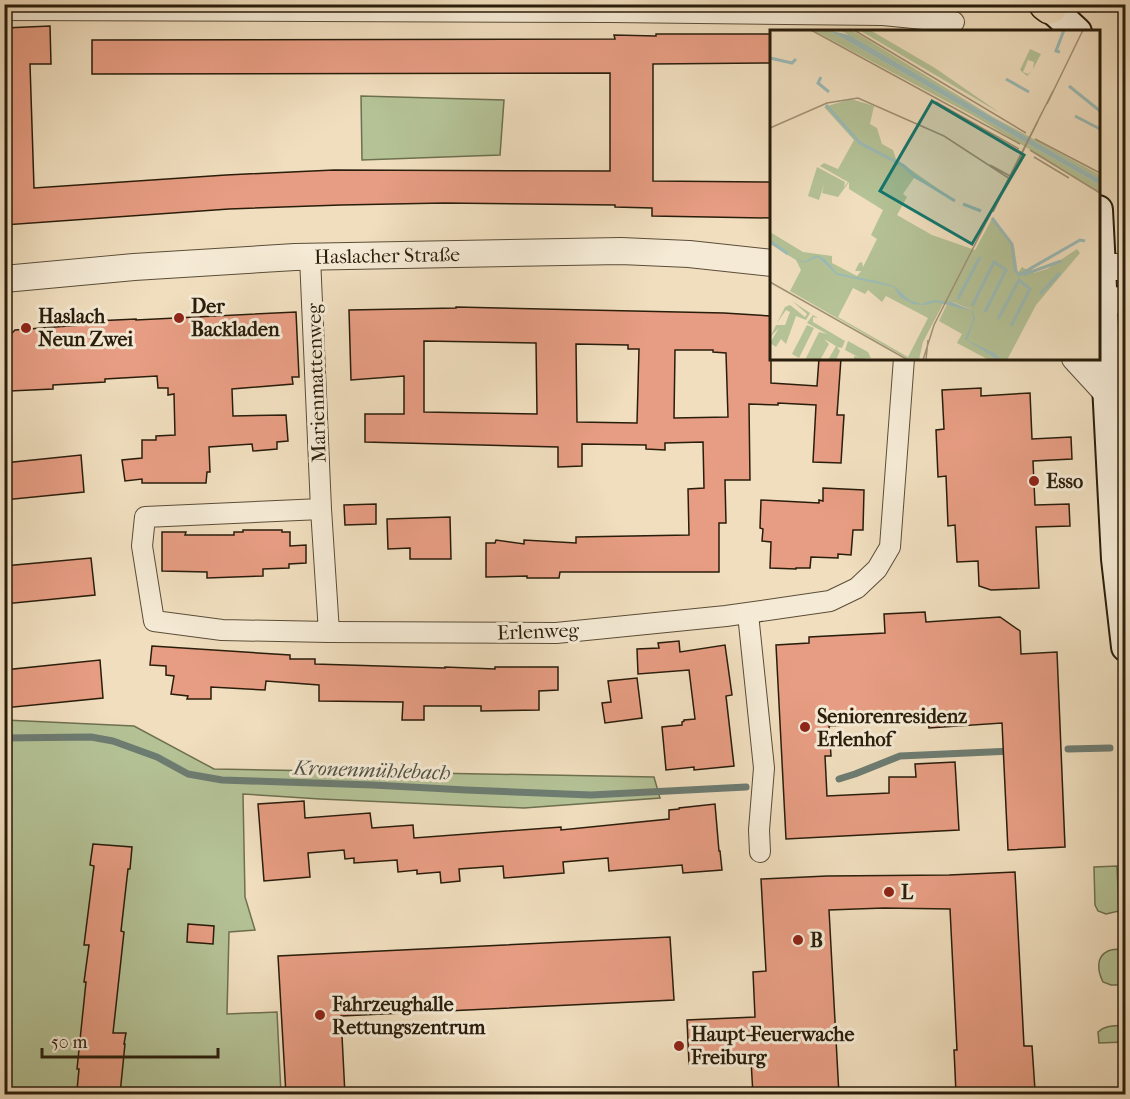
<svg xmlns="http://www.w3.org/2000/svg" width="1130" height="1099" font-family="'IM FELL French Canon',serif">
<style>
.green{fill:#b4c296;stroke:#6e7050;stroke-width:1.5}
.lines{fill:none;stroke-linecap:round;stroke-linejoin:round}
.stream{stroke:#6d7c72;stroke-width:7}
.building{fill:#e79d83;stroke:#291d0b;stroke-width:1.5;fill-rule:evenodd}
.minor-casing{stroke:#5b4d38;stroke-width:22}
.tertiary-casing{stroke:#5b4d38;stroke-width:28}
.secondary-casing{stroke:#291d0b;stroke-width:32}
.trunk-casing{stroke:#291d0b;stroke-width:36}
.minor{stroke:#f5ead5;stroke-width:20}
.tertiary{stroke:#f5ead5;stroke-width:26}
.secondary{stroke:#f5ead5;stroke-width:28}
.trunk{stroke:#f0debe;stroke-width:33}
.poi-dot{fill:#8f2418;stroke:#f5ead5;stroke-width:2}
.labels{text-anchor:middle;stroke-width:6;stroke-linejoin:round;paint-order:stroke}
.street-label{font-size:20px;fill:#291d0b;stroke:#f5ead5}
.poi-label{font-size:20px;font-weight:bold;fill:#291d0b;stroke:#f5ead5;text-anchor:start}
.water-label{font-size:21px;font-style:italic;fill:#515447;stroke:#f5ead5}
.inset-river{fill:none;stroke:#9bbbb7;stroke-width:3}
.inset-road{fill:none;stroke:#a09176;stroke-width:1.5}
.view{fill:#0f766e;fill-opacity:0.15;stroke:#0f766e;stroke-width:3}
.inset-edge{fill:none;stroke:#291d0b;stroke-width:3}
</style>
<rect width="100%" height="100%" fill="#f0debe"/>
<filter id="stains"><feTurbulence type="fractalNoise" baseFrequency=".00333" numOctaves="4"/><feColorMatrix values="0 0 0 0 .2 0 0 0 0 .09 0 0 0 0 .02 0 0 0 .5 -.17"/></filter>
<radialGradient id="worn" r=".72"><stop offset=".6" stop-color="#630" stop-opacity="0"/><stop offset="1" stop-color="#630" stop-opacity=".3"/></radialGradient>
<g class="green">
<path d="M361,96L504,100L500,155L362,160Z"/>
<path d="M5,720L134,726L214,769L654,777L660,798L524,808L320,799L243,794L245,897L255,930L229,932L227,1014L277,1012L281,1094H5Z"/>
<path d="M1117,866L1119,911L1106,914L1098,911L1095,905L1094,867Z"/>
<path d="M1123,949L1125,985H1111L1103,982C1098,972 1095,957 1108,951C1112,949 1119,949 1123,949Z"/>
<path d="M1125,1025L1124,1042L1099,1043L1098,1032C1105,1025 1115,1026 1125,1025Z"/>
</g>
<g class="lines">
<g class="stream">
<path d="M4,738L91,737L113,741L157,757L188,774L222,780L373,785L466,790L591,795L746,787"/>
<path d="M1068,749L1110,748"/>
<path d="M839,779L855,774L900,756L1012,751"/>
</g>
</g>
<g class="building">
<path d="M50,26L51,64H30L34,188L226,175L334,170L610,171V73L92,74V40L615,39L614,35L656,36V34H771V63L653,64V181L771,182V218L652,216V208L615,207V205L444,203L341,205L229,209L4,225V28Z"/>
<path d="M456,307L724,313L771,316V383L817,386L819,358H841L837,415H844L841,463L813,462L816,405L778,403V405L749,404L750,480H725L726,523H719V572H560L559,578H527V576L486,577V543H495L496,540L524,544V540L576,543V537L689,535L688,489L704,488L703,442L665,443V450L646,449V445L582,444V466L558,467V447L365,442V414H404V376L351,380L349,310L456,308ZM424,341L536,343L537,414L424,412ZM576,344L628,345V349H639L637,423L577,422ZM675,350H713V352L726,353L728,417L674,418Z"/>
<path d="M296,312L299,377H292L293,384L232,389L233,416L286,415L288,441L277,442V449L253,451L252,444L209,447L210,472H207L206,483H142V479L125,481L122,460L142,458V440H156V436L175,435L174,394L168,395V388H158L157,376L105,379V382L53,385V389L10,391V335L15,330L95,324V321L136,319V320Z"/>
<path d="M981,388V396L1030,393L1032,439L1071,437L1072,459L1033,461L1035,505L1069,504L1070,526L1036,527L1039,588L991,590L979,586L978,561L957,562L955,525L948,526L946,476L938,477L936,430L944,429L942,390Z"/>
<path d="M81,455L84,492L4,500V463Z"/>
<path d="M823,488L864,490L863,530H853L851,555L838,554V558L811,557L810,568H796V569L770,568L771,542L762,541L763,529L760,528L761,500L819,503V500L823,501Z"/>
<path d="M376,504V524L345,525L344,505Z"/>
<path d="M450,517L451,559H410V548L388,549L387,519Z"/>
<path d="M243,530H282V532H290V546L306,545V563L289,564V568L263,569V576L207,578V572L162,571V532H186L185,535H234V532H243Z"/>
<path d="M91,558L95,595L4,604V566Z"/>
<path d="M925,612L926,622L1000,617L1020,631L1021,654L1057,652L1065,847L1008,850L1002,723L929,728L928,720L829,726L831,756H825L827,796L889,793V777H916L915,764L955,762L959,830L786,839L776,645L809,643V637L885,633L884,614Z"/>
<path d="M679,641L680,652L725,645L732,695L726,696L734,766L694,770V767L666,770L662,727L682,725V722L684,721V720L695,719L689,670L638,674L637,649L659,648L658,643Z"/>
<path d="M152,646L290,655V659H315V664L445,668V667L495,669V667H558V690L539,691V710L481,711V706H424V720H402L403,702L319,701V685L266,681L265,690L211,687V699H187L188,696L171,694L174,676L166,675V666L150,665Z"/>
<path d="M100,660L103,698L4,708V670Z"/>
<path d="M637,678L642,718L605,723L602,703L611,702L608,681Z"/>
<path d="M304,801L305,818L370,813L372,828L413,825L414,838L561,827V830L669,819V810L679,809V808L715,804L719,851H720L722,870L683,873L682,865L609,871L608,858L563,862L564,873L504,878L503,866L459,869L460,881L441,883L440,872L417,874V870L398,872L397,860L354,863V858L345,859L344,850L308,853L310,877L264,881L258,804Z"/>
<path d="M93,844L132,847L130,869H128L121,931L124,932L113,1033H126L124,1044H125L120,1094L77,1090L79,1069H77L86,982H84L89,945H84L94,866L90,865Z"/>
<path d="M1015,872L1024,1046H1032L1035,1090L1019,1091V1095H965L964,1092L956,1093L954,1050H957L950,909L884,908L829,910L839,1095H753L751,1060L689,1064L687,1020L755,1017L753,972L766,971L761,879L827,876L949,875Z"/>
<path d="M188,924L214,926L213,944L187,942Z"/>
<path d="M670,937L674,1000L341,1016L345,1095H286L278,956Z"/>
</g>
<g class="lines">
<g class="minor-casing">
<g id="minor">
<path d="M4,10L611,12L883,15L954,22"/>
<path d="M310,257L321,509L329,632L222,630L154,621L142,546L145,517L321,509"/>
<path d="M748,614L764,768L759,830L760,852"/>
<path d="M329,632L556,633L726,616L830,601L857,588L877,569L890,547L904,358"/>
</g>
</g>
<g class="tertiary-casing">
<g id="tertiary">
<path d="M1098,267H1126"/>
<path id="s1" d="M4,279L134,267L295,257L621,251L689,254L772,263"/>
<path d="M1098,301L1126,300"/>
<path d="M1075,358L1108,394"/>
</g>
</g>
<g class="secondary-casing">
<g id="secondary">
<path d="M1050,7L1077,32"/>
<path d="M1098,210L1116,559L1126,647"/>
</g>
</g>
<g class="trunk-casing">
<path id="trunk" d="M1046,4L1050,7"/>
</g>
<use href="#minor" class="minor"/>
<use href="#tertiary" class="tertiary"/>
<use href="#secondary" class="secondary"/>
<use href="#trunk" class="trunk"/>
</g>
<g class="poi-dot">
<circle cx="179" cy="318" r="6"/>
<circle cx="26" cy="328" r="6"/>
<circle cx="1034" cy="481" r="6"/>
<circle cx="805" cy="727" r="6"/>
<circle cx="889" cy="892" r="6"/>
<circle cx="798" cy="940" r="6"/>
<circle cx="320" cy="1015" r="6"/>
<circle cx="679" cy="1046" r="6"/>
</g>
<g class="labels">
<g class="street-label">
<text dy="7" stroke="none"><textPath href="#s1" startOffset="384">Haslacher Straße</textPath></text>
<text transform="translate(316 383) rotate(-92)" y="7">Marienmattenweg</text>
<text transform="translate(538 631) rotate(-2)" y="7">Erlenweg</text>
</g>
<g class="poi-label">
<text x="191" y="313">Der<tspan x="191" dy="23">Backladen</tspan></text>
<text x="38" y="323">Haslach<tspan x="38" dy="23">Neun Zwei</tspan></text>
<text x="1046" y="488">Esso</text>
<text x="817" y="723">Seniorenresidenz<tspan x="817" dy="23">Erlenhof</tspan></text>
<text x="901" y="899">L</text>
<text x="810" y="947">B</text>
<text x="332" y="1011">Fahrzeughalle<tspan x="332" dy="23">Rettungszentrum</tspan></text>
<text x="691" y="1041">Haupt-Feuerwache<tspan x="691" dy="23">Freiburg</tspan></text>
</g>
<g class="water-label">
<text transform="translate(372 770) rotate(2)" y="7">Kronenmühlebach</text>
</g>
</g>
<g transform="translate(770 30)">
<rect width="330" height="330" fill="#f0debe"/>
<path d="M43,0H58L330,155V162L204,86ZM70,0H81L95,8L223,87L330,145V149ZM89,0H100L165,38L230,83ZM260,19L271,24L263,39L264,32L258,30L253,42L258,44L262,41L257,46L250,40ZM81,69L104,76L100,94L107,98L112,114L123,120L126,129L178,166L144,148L133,164L137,167L127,185L162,205L205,220L223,187L244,216L248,243L252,237L257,240L309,210L316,211H310L262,239L264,243L277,239L307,219L310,223L266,275L237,330H228V326L225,325L227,330H219L187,313L192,304L169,291L177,274L202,280L183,272H174L153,312L149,330H140L20,261L31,240L26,230L0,214V202L33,222L62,226V233L87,246L91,241H85L89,233L92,232L93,237L107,209L101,205L113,180L79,159V152L68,167L52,163L54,154L49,170L38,166L47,137L75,152L74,157L78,152L50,136L54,133L68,139L84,110L54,77ZM83,258L95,264L98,260L112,272L116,266L158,288L138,327L68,287ZM22,271L40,283L36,290L26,286L16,314L11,309L6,317L0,313L9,298L0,307L6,295H15L20,282L16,280L7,293L15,277L20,275L35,287L37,284ZM43,285L48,288L43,287V292L75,311L72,318L67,317L70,321L66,330H58L66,316L54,309L59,314L50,330H35L49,302L57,304L37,293ZM37,295L44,298L29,328L22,324ZM78,311L98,322L101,328L84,330V326L88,327L75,320Z" fill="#b4c296" fill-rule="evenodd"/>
<path d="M58,0L79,5L330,149V155ZM18,224L34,232L46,225L49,226L55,229L67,243L110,252L124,256L141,271L152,274L163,270L182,272L203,281L205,289L197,310L226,324L229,328L228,330L195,309L203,291L202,281L166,272L155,275L143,274L130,267L124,257L67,245L48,227L34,233Z" fill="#9bbbb7"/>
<path class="inset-river" d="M290,22L286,21L294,0M0,28L22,33L26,29M51,47L48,53L59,62M236,49L259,62M299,56L330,81M56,75L90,113L134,136L143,145L185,171M305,86L330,99M193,174L211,181M222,188L242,214L245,240L249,245L310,210L315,211M0,211L18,224M253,245L291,231M270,264L290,243M188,269L210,227M202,276L224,232L236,240L215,282M228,289L249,250L260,259L241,296"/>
<path class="inset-road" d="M41,0L250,114M84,0L256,103M166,72L249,119M277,74L313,0M0,98L57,73L88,68L174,106L240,149M265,109L330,143M260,120L330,163M264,127L299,148M220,135L240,146M223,182L268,91M0,252L138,330M153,330L164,295L283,61M156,330L158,310"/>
<path class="view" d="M162,71L254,125L202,214L110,161Z"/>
<rect width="330" height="330" class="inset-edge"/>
</g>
<rect width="1130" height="1099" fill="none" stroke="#f0debe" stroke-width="24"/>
<rect x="6" y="6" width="1118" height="1087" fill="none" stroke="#291d0b" stroke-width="3"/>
<rect x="12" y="12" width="1106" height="1075" fill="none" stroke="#291d0b" stroke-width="1.5"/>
<path d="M42 1048v9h176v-9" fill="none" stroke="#291d0b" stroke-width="3"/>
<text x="51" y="1048" font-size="18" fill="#291d0b" stroke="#f5ead5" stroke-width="4.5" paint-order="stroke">50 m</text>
<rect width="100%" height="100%" filter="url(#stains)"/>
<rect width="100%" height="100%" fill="url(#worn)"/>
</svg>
